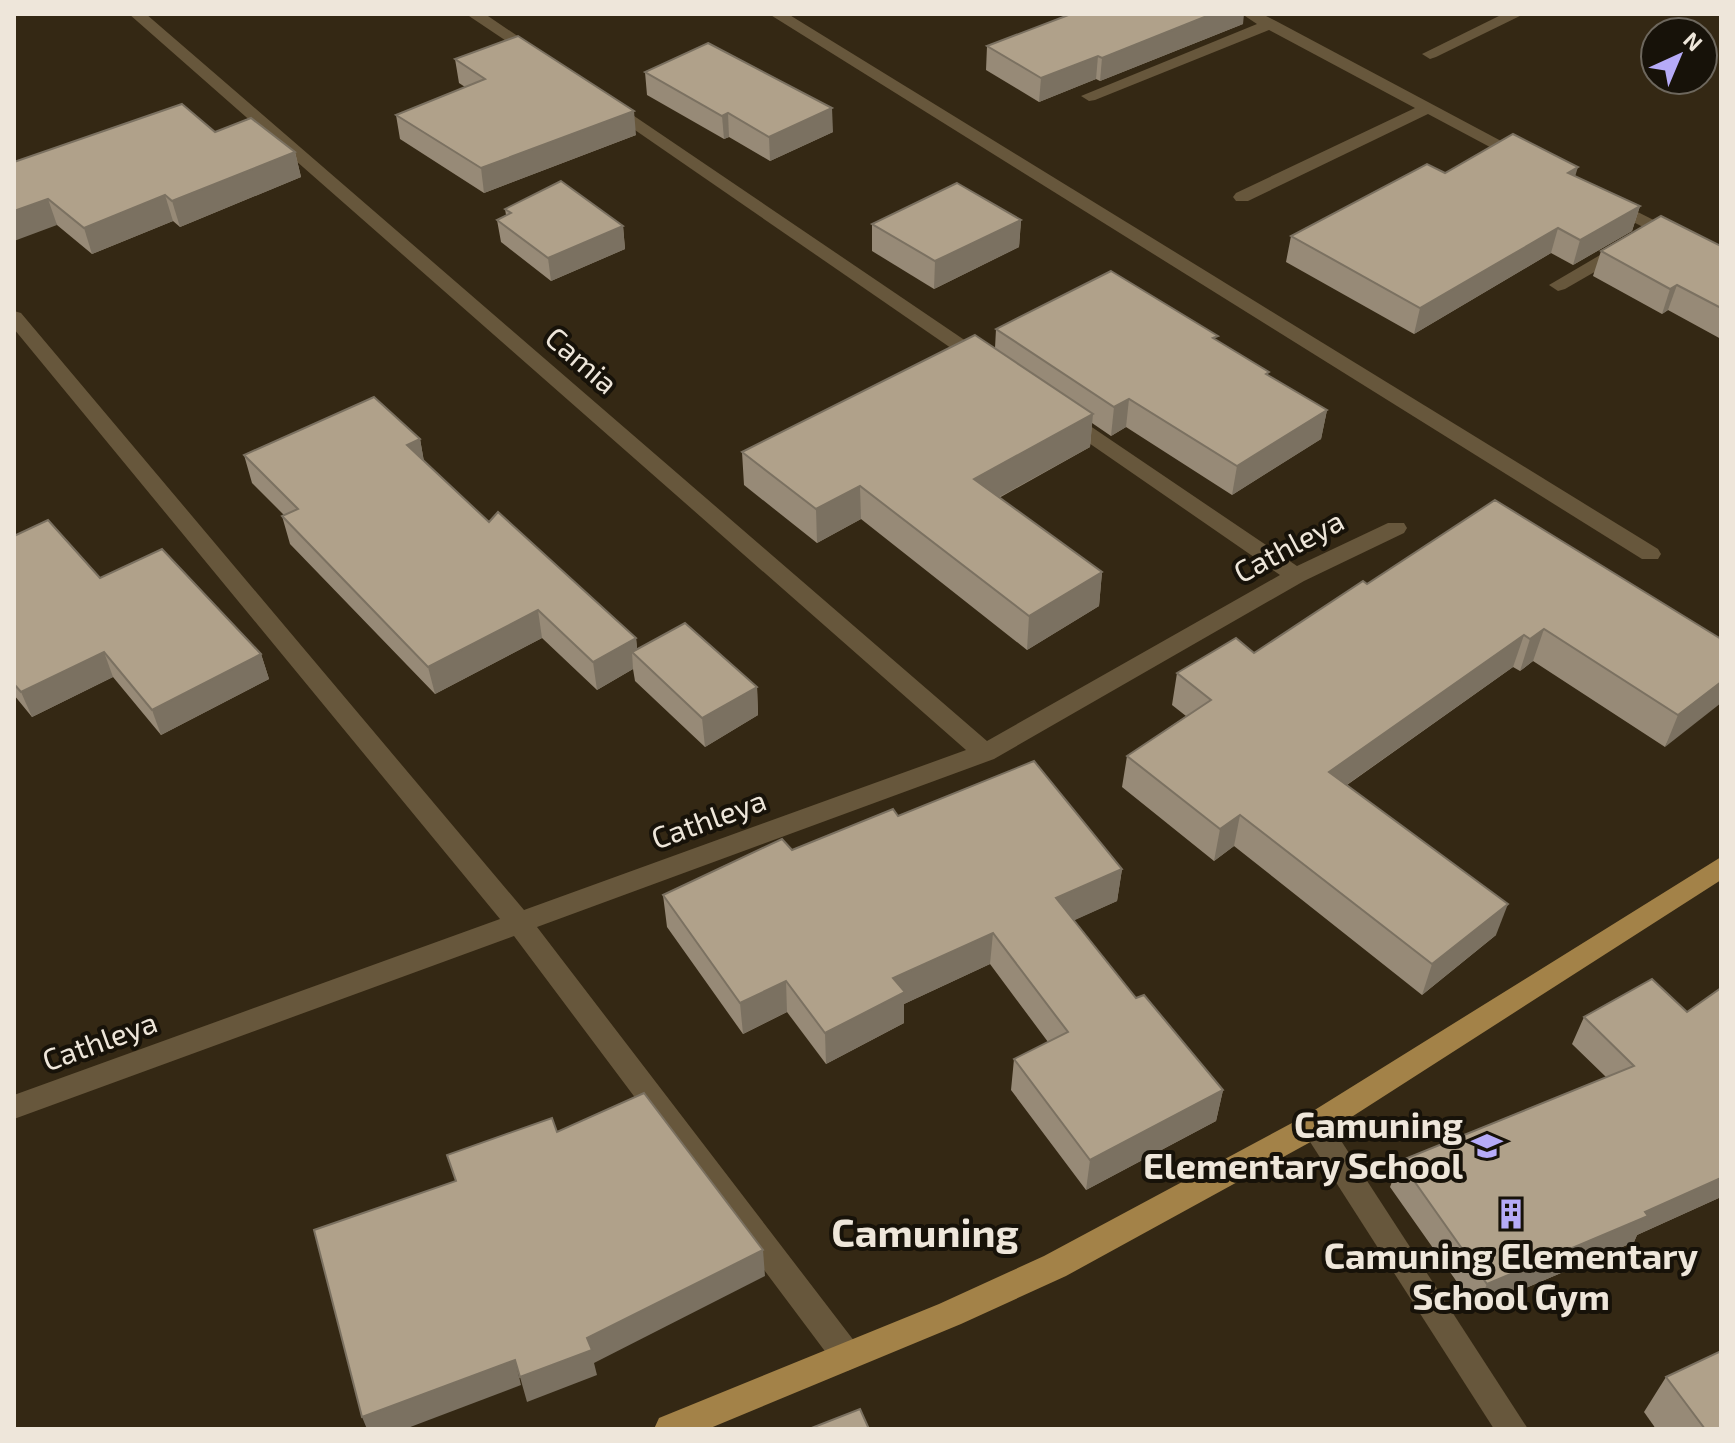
<svg xmlns="http://www.w3.org/2000/svg" width="1735" height="1443" font-family="'Exo 2',sans-serif">
<style>
.lines{fill:none;stroke-linecap:round;stroke-linejoin:round}
.minor{fill:#67573c;fill-rule:evenodd}
.major{fill:#a38248;fill-rule:evenodd}
.wall{fill:#978a77}
.shaded-wall{fill:#7b7161}
.building{fill:#b0a18a;stroke:#7b7161;stroke-width:2}
.labels{text-anchor:middle;stroke-width:8;stroke-linejoin:round;paint-order:stroke}
.street-label{font-size:30px;fill:#eee6da;stroke:#171209}
.near-poi-label{font-size:36px;font-weight:bold;fill:#eee6da;stroke:#171209;text-anchor:end}
.near-quarter-label{font-size:40px;font-weight:bold;fill:#eee6da;stroke:#171209}
</style>
<rect width="100%" height="100%" fill="#342814"/>
<g class="lines">
<g class="minor">
<path d="M129,14H146L987,741L1280,575L1057,421L1054,417L1057,413H1071L1297,566L1388,523H1404L1407,528L1404,533L1304,581L994,759L537,927L858,1346L863,1356L858,1366L847,1371L836,1366L514,936L14,1119V1095L500,919L14,329V311L21,313L524,910L966,750Z"/>
<path d="M466,14H485L547,56L539,61L533,59Z"/>
<path d="M769,14H788L1658,549L1661,554L1658,559H1642Z"/>
<path d="M1242,14H1262L1276,21L1533,158L1530,162H1518L1428,114L1248,201H1236L1233,197L1236,193L1415,108L1269,30L1095,100L1089,101L1081,96L1257,24Z"/>
<path d="M1503,14H1524L1436,57L1430,59L1422,54Z"/>
<path d="M609,99L991,358L994,362L991,366H977L603,108L601,104L603,100Z"/>
<path d="M1610,198L1721,254V267L1604,207L1601,203L1604,199Z"/>
<path d="M1624,241L1631,243L1633,247L1631,251L1565,289L1558,291L1549,285Z"/>
<path d="M1315,1113L1325,1116L1528,1429H1494L1305,1134L1301,1125L1305,1116Z"/>
</g>
<path class="major" d="M1721,857V880L1325,1134L1066,1276L961,1324L708,1429H654L659,1418L939,1304L1044,1256L1305,1116Z"/>
</g>
<g class="wall">
<path d="M1243,24L1100,81L1096,79L1039,102L986,70L987,46Z"/>
<path d="M455,59L636,135L484,193L400,139L396,115L465,87L459,83Z"/>
<path d="M645,72L833,132L770,161L729,137L724,139L647,95Z"/>
<path d="M215,132L295,152L301,177L180,227L173,221L92,254L57,225L14,162Z"/>
<path d="M1445,173L1575,176L1640,206L1632,231L1573,265L1551,253L1414,334L1286,262L1291,236Z"/>
<path d="M505,209L623,226L625,249L551,281L501,242L497,220L506,215Z"/>
<path d="M1021,220L1019,247L934,289L872,251V224Z"/>
<path d="M1721,246V339L1668,310L1662,314L1593,276L1601,251Z"/>
<path d="M996,329L1217,341L1269,376L1327,410L1321,439L1232,495L1126,427L1111,436L1092,423L1090,447L999,498L1102,572L1099,606L1027,650L861,519L817,543L744,485L742,452L995,348Z"/>
<path d="M420,439L424,462L489,522L636,638L637,649L757,687L758,715L705,747L635,681L633,669L597,690L542,638L435,694L290,544L282,516L284,515L252,483L244,455Z"/>
<path d="M14,536L100,578L261,654L269,679L161,735L113,677L32,717L14,695Z"/>
<path d="M1367,584L1721,639L1665,747L1533,661L1520,671L1513,667L1347,785L1496,935L1422,995L1234,846L1214,861L1122,787L1127,756L1186,716L1172,705L1177,673L1254,653Z"/>
<path d="M898,816L1122,869L1117,901L1074,920L1136,998L1223,1090L1216,1121L1086,1190L1011,1090L1014,1059L1048,1042L990,964L904,1004V1023L826,1064L787,1012L743,1034L667,927L663,895L792,850Z"/>
<path d="M1721,988V1197L1637,1235L1634,1242L1476,1309L1390,1187L1400,1161L1606,1077L1572,1044L1584,1017L1687,1012Z"/>
<path d="M1666,1377L1721,1429H1656L1644,1412Z"/>
</g>
<g class="shaded-wall">
<path d="M1212,14H1244L1243,24L1100,81L1102,58Z"/>
<path d="M1098,56L1096,79L1039,102L1041,78Z"/>
<path d="M832,108L833,132L770,161L769,137Z"/>
<path d="M634,111L636,135L484,193L481,168Z"/>
<path d="M728,113L729,137L724,139L722,116Z"/>
<path d="M295,152L301,177L180,227L172,201Z"/>
<path d="M1578,167L1570,193L1568,173Z"/>
<path d="M165,195L173,221L92,254L84,228Z"/>
<path d="M48,199L57,225L14,241V211Z"/>
<path d="M1640,206L1632,231L1573,265L1580,240Z"/>
<path d="M1021,220L1019,247L934,289L935,261Z"/>
<path d="M623,226L625,249L551,281L548,258Z"/>
<path d="M1558,228L1551,253L1414,334L1420,308Z"/>
<path d="M1677,285L1668,310L1662,314L1670,289Z"/>
<path d="M1129,399L1126,427L1111,436L1114,407Z"/>
<path d="M1327,410L1321,439L1232,495L1237,466Z"/>
<path d="M1093,414L1090,447L972,512L974,479Z"/>
<path d="M420,439L425,467L407,445Z"/>
<path d="M860,486L861,519L817,543L816,509Z"/>
<path d="M1102,572L1099,606L1027,650L1029,616Z"/>
<path d="M538,610L542,638L435,694L428,667Z"/>
<path d="M1544,629L1533,661L1520,671L1530,639Z"/>
<path d="M1524,635L1513,667L1321,803L1329,772Z"/>
<path d="M636,638L638,658L632,652L633,669L597,690L593,662Z"/>
<path d="M104,652L113,677L32,717L21,692Z"/>
<path d="M261,654L269,679L161,735L152,710Z"/>
<path d="M1721,682V703L1665,747L1678,715Z"/>
<path d="M757,687L758,715L705,747L702,718Z"/>
<path d="M1240,815L1234,846L1214,861L1220,829Z"/>
<path d="M1122,869L1117,901L1053,930L1056,898Z"/>
<path d="M1508,904L1496,935L1422,995L1432,964Z"/>
<path d="M993,933L990,964L904,1004V1023L826,1064L825,1033L893,978Z"/>
<path d="M786,981L787,1012L743,1034L740,1003Z"/>
<path d="M1223,1090L1216,1121L1086,1190L1090,1160Z"/>
<path d="M1721,1178V1197L1637,1235L1634,1242L1476,1309L1487,1284Z"/>
<path d="M763,1250L765,1276L594,1363L597,1375L527,1402L520,1377L587,1338Z"/>
<path d="M515,1360L521,1385L405,1429H367L362,1417Z"/>
</g>
<g class="building">
<path d="M1071,14H1212L1102,58L1098,56L1041,78L987,46Z"/>
<path d="M518,36L634,111L481,168L396,115L485,79L455,59Z"/>
<path d="M708,43L832,108L769,137L728,113L722,116L645,72Z"/>
<path d="M182,104L215,132L251,118L295,152L172,201L165,195L84,228L48,199L14,211V162Z"/>
<path d="M1513,134L1578,167L1568,173L1640,206L1580,240L1558,228L1420,308L1291,236L1427,164L1445,173Z"/>
<path d="M561,181L623,226L548,258L497,220L511,213L505,209Z"/>
<path d="M957,183L1021,220L935,261L872,224Z"/>
<path d="M1661,216L1721,246V308L1677,285L1670,289L1601,251Z"/>
<path d="M1111,271L1218,336L1213,338L1269,372L1266,374L1327,410L1237,466L1129,399L1114,407L996,329Z"/>
<path d="M975,335L1093,414L974,479L1102,572L1029,616L860,486L816,509L742,452Z"/>
<path d="M374,397L420,439L407,445L489,522L498,512L636,638L593,662L538,610L428,667L282,516L298,509L244,455Z"/>
<path d="M1495,500L1721,639V682L1678,715L1544,629L1530,639L1524,635L1329,772L1508,904L1432,964L1240,815L1220,829L1127,756L1211,700L1177,673L1236,638L1254,653L1363,581L1367,584Z"/>
<path d="M48,520L100,578L162,549L261,654L152,710L104,652L21,692L14,684V536Z"/>
<path d="M685,623L757,687L702,718L632,652Z"/>
<path d="M1034,761L1122,869L1056,898L1136,998L1144,995L1223,1090L1090,1160L1014,1059L1068,1032L993,933L893,978L905,992L825,1033L786,981L740,1003L663,895L782,839L792,850L893,809L898,816Z"/>
<path d="M1652,979L1687,1012L1721,988V1178L1645,1212L1648,1216L1487,1284L1400,1161L1634,1066L1584,1017Z"/>
<path d="M644,1093L763,1250L587,1338L592,1350L520,1377L515,1360L362,1417L314,1230L456,1181L447,1155L552,1118L557,1132Z"/>
<path d="M1721,1351V1429H1705L1666,1377Z"/>
<path d="M860,1409L869,1429H809Z"/>
</g>
<defs>
<g id="school-bare" transform="scale(2.4)"><path d="M0-5L7-2L0 1L-7-2ZM-4 1L0 2.5L4 1V4Q0 6-4 4Z" fill="#b6abf8" stroke="#171209" stroke-width="2.5" paint-order="stroke"/></g>
<g id="building-bare" transform="scale(2.4)"><path d="M-4-6H4V6H1V3H-1V6H-4ZM-2.5-4.3h1.7v1.8h-1.7ZM.8-4.3h1.7v1.8H.8ZM-2.5-1h1.7V.8h-1.7ZM.8-1h1.7V.8H.8Z" fill="#b6abf8" stroke="#171209" stroke-width="2.5" paint-order="stroke"/></g>
</defs>
<g fill-rule="evenodd">
<use href="#school-bare" x="1487" y="1146"/>
<use href="#building-bare" x="1511" y="1214"/>
</g>
<g class="labels">
<g class="street-label">
<text transform="translate(581 361) rotate(41)" y="10">Camia</text>
<text transform="translate(1289 547) rotate(-28)" y="10">Cathleya</text>
<text transform="translate(709 820) rotate(-20)" y="10">Cathleya</text>
<text transform="translate(100 1042) rotate(-20)" y="10">Cathleya</text>
</g>
<g class="near-poi-label">
<text x="1463" y="1138">Camuning<tspan x="1463" dy="41">Elementary School</tspan></text>
<text x="1511" y="1269" text-anchor="middle">Camuning Elementary<tspan x="1511" dy="41">School Gym</tspan></text>
</g>
<g class="near-quarter-label">
<text x="925" y="1247">Camuning</text>
</g>
</g>
<rect width="1735" height="1443" fill="none" stroke="#eee6da" stroke-width="32"/>
<g transform="translate(1679 56) rotate(44)"><circle r="38" fill="#171209" stroke="#6d675d" stroke-width="2"/>
<path d="M0-6L14 30L0 20L-14 30Z" fill="#b6abf8"/>
<text y="-12" font-size="22" font-weight="bold" text-anchor="middle" fill="#eee6da">N</text>
</g>
</svg>
